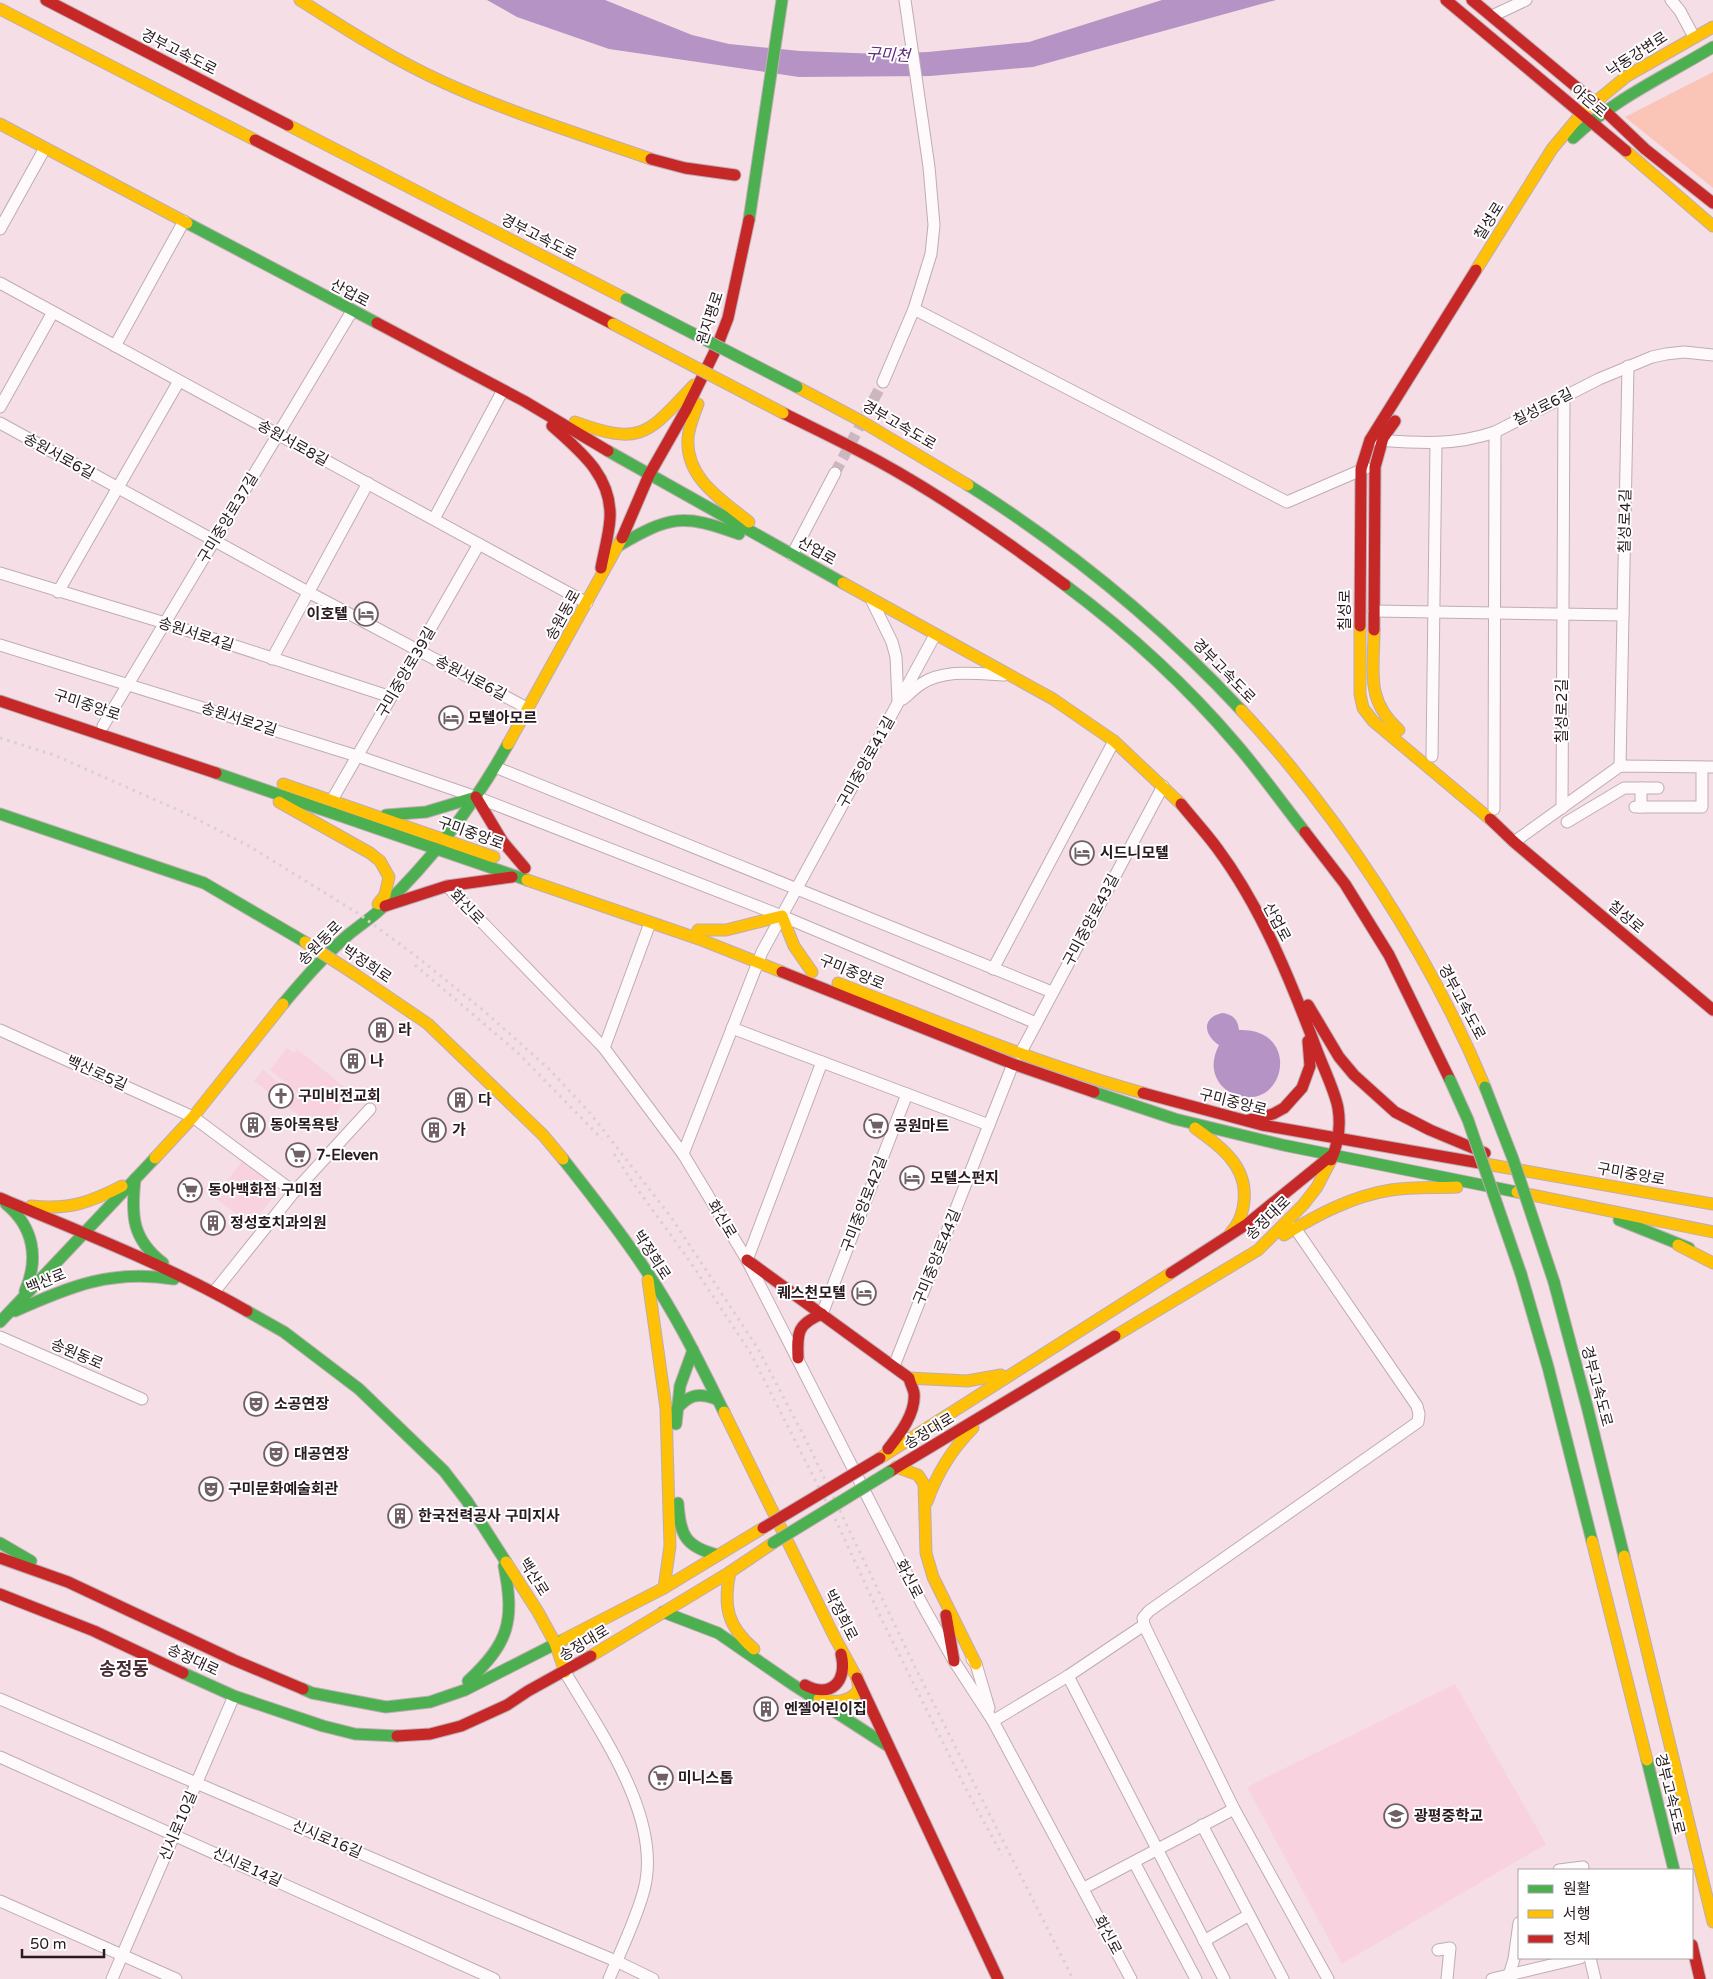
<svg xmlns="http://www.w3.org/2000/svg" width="1713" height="1979" font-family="'Varela Round','Noto Sans KR',sans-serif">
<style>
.built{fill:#f8d3df}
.green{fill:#fac5b6}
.water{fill:#b593c4}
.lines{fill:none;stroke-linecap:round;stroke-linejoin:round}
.street-tunnel{stroke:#ccb7be;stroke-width:11;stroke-dasharray:11 5.5;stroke-linecap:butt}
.street-casing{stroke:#beadb3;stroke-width:13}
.fast-casing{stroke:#beadb3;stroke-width:13}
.slow-casing{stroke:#beadb3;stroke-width:13}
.jam-casing{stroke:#beadb3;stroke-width:13}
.street{stroke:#fefafb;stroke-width:11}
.fast{stroke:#4caf50;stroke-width:11}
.slow{stroke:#ffc107;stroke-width:11}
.jam{stroke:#c62828;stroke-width:11}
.rail{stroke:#d8d1d3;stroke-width:3;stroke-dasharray:2.5 5;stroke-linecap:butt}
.fast-bridge-casing{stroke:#beadb3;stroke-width:13;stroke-linecap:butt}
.slow-bridge-casing{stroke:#beadb3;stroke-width:13;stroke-linecap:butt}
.jam-bridge-casing{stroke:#beadb3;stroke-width:13;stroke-linecap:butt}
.fast-bridge{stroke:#4caf50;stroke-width:11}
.slow-bridge{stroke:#ffc107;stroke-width:11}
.jam-bridge{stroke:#c62828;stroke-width:11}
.labels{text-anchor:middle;stroke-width:4;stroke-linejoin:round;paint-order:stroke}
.street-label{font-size:15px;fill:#281a1e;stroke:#fff}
.poi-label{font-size:15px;font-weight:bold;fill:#281a1e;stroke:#fff;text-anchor:start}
.water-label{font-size:16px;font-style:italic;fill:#5b2879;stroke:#fff}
.quarter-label{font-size:18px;font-weight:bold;fill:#4b2d37;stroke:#fff}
</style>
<rect width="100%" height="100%" fill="#f5dee6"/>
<g class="built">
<path d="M287,1048L294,1053L297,1049L352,1093L321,1133L288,1107L299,1093L270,1070Z"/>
<path d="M263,1070L292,1094L284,1104L254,1081Z"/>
<path d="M242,1161L279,1190L251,1225L214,1197Z"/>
<path d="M1455,1684L1546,1844L1342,1964L1247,1787Z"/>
</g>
<path class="green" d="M1713,72V188L1625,117Z"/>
<g class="water">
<path d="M487,0H605L692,35L729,44L800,51L880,54L928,52L1029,42L1162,0H1276L1033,67L930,76L799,77L609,49L517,17Z"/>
<path d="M1222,1013C1233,1014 1238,1020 1239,1030C1301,1028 1286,1108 1240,1096C1233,1094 1226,1091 1221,1085C1211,1072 1212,1059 1219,1045C1204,1035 1201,1018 1222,1013Z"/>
</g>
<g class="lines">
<path class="street-tunnel" d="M835,473L883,382"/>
<g class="street-casing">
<g id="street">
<path d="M1671,0L1680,11L1694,37"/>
<path d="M1492,16L1526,0"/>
<path d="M0,229L45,148"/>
<path d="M0,283L587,603"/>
<path d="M914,309L1287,502L1366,468"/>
<path d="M115,346L184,221"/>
<path d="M883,382L914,309L931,254L934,225L929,167L905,0"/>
<path d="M0,407L53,312"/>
<path d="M0,423L308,592L527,708"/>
<path d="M1376,440C1419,443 1454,446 1495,432L1599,379L1652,357L1666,354L1684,352L1713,355"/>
<path d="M434,519L503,390"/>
<path d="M792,555L835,473"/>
<path d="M0,573L165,623L391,697"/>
<path d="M58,592L179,381"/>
<path d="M871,599L892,642L896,657L898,701"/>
<path d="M1374,611L1623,615"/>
<path d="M0,645L357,756L476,797L782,916L1036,1023"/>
<path d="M272,659L368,483"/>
<path d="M903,699C909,694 915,688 921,684C945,668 979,674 1005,675"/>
<path d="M103,726L352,311"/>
<path d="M1432,756L1436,443"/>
<path d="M1620,766L1628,366"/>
<path d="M495,767L1052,992"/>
<path d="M1641,788H1658"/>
<path d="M332,800L479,544"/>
<path d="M1635,807H1702V767"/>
<path d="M1562,808L1564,396"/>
<path d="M1494,809L1495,432"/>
<path d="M1567,822L1624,788H1641V807"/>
<path d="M1514,842L1620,766L1713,767"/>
<path d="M447,886L604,1048L683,1154L747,1260L922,1604L954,1661L993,1721L1131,1979"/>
<path d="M993,969L1114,741"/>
<path d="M732,1028L989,1125"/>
<path d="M0,1030L193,1117L294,1192"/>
<path d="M604,1048L650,923"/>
<path d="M1020,1054L1163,786"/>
<path d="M683,1154L762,952L935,635"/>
<path d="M747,1260L822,1062"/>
<path d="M214,1292L294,1192L370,1109"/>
<path d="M822,1314L907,1094"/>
<path d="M0,1337L142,1399"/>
<path d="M894,1366L1013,1064"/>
<path d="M1144,1625L1143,1618L1149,1611L1418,1422L1419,1414L1417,1406L1295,1228"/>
<path d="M972,1659L976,1664L989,1708"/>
<path d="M565,1672C600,1732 663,1818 644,1890C636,1920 621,1950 609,1979"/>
<path d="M1068,1676L1224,1979"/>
<path d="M0,1699L446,1890L616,1961L653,1979"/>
<path d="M993,1721L1068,1676L1144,1625L1234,1809L1328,1979"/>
<path d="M0,1757L494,1979"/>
<path d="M1202,1825L1283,1979"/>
<path d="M1134,1862L1196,1979"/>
<path d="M1559,1870L1583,1867"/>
<path d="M1084,1888L1234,1809"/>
<path d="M0,1901L176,1979"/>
<path d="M1204,1941L1249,1915"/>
<path d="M1438,1950L1450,1948L1447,1979"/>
<path d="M1590,1958L1595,1979"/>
<path d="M112,1979L234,1696"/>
<path d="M1492,1979L1580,1958"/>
<path d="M1508,1979L1514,1959L1519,1923"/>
</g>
</g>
<g class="fast-casing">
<g id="fast">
<path d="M1573,138C1614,99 1665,76 1713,47"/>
<path d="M749,220L782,0"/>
<path d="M187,223L377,323"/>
<path d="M608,451L843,583"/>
<path d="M968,485C1068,548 1160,623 1241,710"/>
<path d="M618,546C670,516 682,513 739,534"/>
<path d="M1065,585C1128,632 1187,686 1237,745C1261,773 1282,803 1305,832"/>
<path d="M216,773L527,880"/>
<path d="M0,814L204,883L305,942"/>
<path d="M386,815L426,812L476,797"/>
<path d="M283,1004C303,980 325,955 348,935C360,925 373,917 384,906C433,858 475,804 508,744"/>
<path d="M1094,1092L1175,1119L1283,1145L1517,1192"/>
<path d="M563,1159C592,1196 621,1232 647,1272C677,1316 700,1364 724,1412"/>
<path d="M135,1179C131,1216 132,1239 163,1263"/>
<path d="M6,1204C34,1227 39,1259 25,1291"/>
<path d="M1619,1220L1689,1248"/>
<path d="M1521,1274L1548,1367L1592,1541"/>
<path d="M1554,1282L1587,1406L1624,1556"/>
<path d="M15,1311C71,1286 112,1269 174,1279"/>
<path d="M247,1311L284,1332L359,1389L444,1471L467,1501L506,1562"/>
<path d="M0,1322L155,1158"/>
<path d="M676,1410C688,1395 698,1392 716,1399"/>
<path d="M676,1424L680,1386L693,1350"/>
<path d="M678,1503C680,1535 685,1547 718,1555"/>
<path d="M0,1543L31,1561"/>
<path d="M663,1612L718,1633L792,1684L888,1746"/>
<path d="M183,1673L234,1696L323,1726L355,1734L397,1736"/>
<path d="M468,1681C509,1643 515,1621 504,1566"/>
<path d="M303,1689L312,1693L386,1707L430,1702L465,1690L563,1640"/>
<path d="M1647,1760L1674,1870"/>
</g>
</g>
<g class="slow-casing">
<g id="slow">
<path d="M300,0C347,30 394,60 445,83C511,113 582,135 651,159"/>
<path d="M0,9L255,140"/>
<path d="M0,124L187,223"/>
<path d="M288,125L626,299"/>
<path d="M1626,151L1713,226"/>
<path d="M1476,270L1552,149L1582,113L1627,76L1713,27"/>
<path d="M797,387L861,421L968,485"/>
<path d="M698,404C694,415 689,426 688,438C685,478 722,500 749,522"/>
<path d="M575,422C643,447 648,433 694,385"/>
<path d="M843,583L1053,699L1114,741L1181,804"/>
<path d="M1360,626V694L1363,708L1373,721L1490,819"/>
<path d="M1374,630C1374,671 1365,700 1399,730"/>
<path d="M1241,710C1339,815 1430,954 1485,1087"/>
<path d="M508,744L622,538"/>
<path d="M283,784L494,857"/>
<path d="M279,802L370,853L380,861L389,877L385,895L378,904"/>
<path d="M527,880L699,939L782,972"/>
<path d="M698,930H726L782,916L794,946L812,972"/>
<path d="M356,975L428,1024L543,1135L563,1159"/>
<path d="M838,983C939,1022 1038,1064 1143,1093"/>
<path d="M1195,1128C1224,1149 1251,1169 1243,1208C1241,1218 1238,1225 1231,1232"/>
<path d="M155,1158L193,1117L283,1004"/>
<path d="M1480,1163L1713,1204"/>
<path d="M1517,1192L1713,1232"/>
<path d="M31,1206C69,1210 89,1203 122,1186"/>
<path d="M1284,1235C1317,1215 1352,1196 1391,1190C1413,1187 1435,1188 1457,1187"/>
<path d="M1678,1245L1713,1263"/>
<path d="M648,1280L666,1408L670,1546L664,1588"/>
<path d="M1115,1336L1258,1250L1303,1205L1317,1187L1331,1160"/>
<path d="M909,1378L967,1381L1001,1375"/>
<path d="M724,1412L834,1636L857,1678"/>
<path d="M880,1458L1171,1273"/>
<path d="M896,1467L918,1475L924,1484L926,1553L933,1577L976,1664"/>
<path d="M927,1502C937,1473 951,1450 973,1428"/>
<path d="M1592,1541L1647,1760"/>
<path d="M1624,1556L1713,1922"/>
<path d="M506,1562L538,1612L555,1643L565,1672"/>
<path d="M730,1572C723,1606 727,1626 754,1649"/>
<path d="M563,1640L664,1588L763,1528"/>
<path d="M591,1656L730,1572L773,1543"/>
<path d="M819,1699C835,1703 848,1703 859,1690L857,1677"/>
</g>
</g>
<g class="jam-casing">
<g id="jam">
<path d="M46,0L288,125"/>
<path d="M1446,0L1626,151"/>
<path d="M1472,0L1605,111L1645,149L1713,203"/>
<path d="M255,140L613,324"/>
<path d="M651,159L685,168L735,175"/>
<path d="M377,323L524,401L608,451"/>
<path d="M783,413C815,429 847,444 878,461C944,497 1005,540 1065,585"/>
<path d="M552,426C580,451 612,476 610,518C609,535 604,551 601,568"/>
<path d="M622,538L649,475L686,410L716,349L728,318L749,220"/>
<path d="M1360,626L1361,469L1370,440L1476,270"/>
<path d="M1374,630L1375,467L1383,438L1395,421"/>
<path d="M0,701L216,773"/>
<path d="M476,797L503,842L525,868"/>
<path d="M1181,804C1193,819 1206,833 1217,848C1261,907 1290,979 1316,1048C1322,1065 1335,1091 1338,1108C1341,1126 1338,1144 1331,1160"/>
<path d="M1490,819L1514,842L1713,1010"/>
<path d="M1305,832L1345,884L1389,955L1450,1080"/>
<path d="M385,906L447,886L512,877"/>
<path d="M782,972L1013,1064L1094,1092"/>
<path d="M1308,1005L1339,1057L1354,1075L1395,1112L1430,1130L1485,1153"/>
<path d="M1143,1093L1262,1125L1480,1163"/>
<path d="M1248,1120L1273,1114L1284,1108L1302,1088L1310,1066L1308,1041"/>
<path d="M0,1198C83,1233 169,1266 247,1311"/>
<path d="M747,1260L909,1378C910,1383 913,1388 914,1393C916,1413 900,1434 888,1449"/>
<path d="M1171,1273L1247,1224L1332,1155"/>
<path d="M798,1358C797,1333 797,1324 822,1314"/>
<path d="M889,1472L1115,1336"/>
<path d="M0,1558L68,1582L234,1660L303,1689"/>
<path d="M0,1594L94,1631L183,1673"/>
<path d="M946,1615L954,1661"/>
<path d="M857,1678L998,1979"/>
<path d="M805,1685C831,1699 848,1681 841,1654"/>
<path d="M397,1736L430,1734L461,1726L507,1705L528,1691L591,1656"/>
<path d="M1692,1945L1700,1979"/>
</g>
</g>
<use href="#street" class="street"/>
<use href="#fast" class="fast"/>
<use href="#slow" class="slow"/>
<use href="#jam" class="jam"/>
<g class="rail">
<path d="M0,738L54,755L185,813L249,846L359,914L416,956L484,1011L549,1069L590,1113L671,1217L757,1347L807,1442L915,1667L1073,1979"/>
<path d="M415,965L517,1052L602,1139"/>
<path d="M614,1154L633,1183L691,1263L750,1352L837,1523L881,1618L966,1789L1002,1855"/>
</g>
<g class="fast-bridge-casing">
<g id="fast-bridge">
<path d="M626,299L797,387"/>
<path d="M1450,1080L1468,1120L1521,1274"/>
<path d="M1485,1087L1513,1159L1554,1282"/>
<path d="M773,1543L889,1472"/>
</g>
</g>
<g class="slow-bridge-casing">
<g id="slow-bridge">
<path d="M613,324L783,413"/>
<path d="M305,942L356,975"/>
</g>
</g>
<g class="jam-bridge-casing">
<path id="jam-bridge" d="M763,1528L880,1458"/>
</g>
<use href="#fast-bridge" class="fast-bridge"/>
<use href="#slow-bridge" class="slow-bridge"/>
<use href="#jam-bridge" class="jam-bridge"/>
</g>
<defs>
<g id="hotel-ring" transform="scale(1.25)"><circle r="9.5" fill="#fff" stroke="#705f64" stroke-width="1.5"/><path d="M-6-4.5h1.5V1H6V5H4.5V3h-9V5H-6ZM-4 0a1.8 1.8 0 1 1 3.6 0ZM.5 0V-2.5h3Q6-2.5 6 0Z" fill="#705f64"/></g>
<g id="building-ring" transform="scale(1.25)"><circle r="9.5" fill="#fff" stroke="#705f64" stroke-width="1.5"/><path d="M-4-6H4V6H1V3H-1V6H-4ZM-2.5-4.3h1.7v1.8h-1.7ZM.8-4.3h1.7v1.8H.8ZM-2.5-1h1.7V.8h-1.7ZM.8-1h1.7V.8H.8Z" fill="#705f64"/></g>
<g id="church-ring" transform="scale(1.25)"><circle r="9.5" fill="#fff" stroke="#705f64" stroke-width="1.5"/><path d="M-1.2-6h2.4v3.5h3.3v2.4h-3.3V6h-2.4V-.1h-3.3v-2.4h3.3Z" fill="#705f64"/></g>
<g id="supermarket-ring" transform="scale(1.25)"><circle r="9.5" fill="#fff" stroke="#705f64" stroke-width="1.5"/><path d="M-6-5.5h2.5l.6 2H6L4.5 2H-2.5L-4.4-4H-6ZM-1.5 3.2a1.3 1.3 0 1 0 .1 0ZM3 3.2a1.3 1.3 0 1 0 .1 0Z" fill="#705f64"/></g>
<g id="theatre-ring" transform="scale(1.25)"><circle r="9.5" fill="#fff" stroke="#705f64" stroke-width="1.5"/><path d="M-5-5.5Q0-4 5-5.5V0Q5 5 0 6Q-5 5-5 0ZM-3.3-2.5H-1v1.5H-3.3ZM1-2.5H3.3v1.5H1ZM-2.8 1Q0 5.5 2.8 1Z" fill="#705f64"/></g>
<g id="school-ring" transform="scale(1.25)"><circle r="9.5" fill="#fff" stroke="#705f64" stroke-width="1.5"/><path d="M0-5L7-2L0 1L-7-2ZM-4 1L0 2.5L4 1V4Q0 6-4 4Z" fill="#705f64"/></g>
</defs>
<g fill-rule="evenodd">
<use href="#hotel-ring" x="366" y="614"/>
<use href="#hotel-ring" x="451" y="718"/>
<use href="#hotel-ring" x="1082" y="853"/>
<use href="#building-ring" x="381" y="1030"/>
<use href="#building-ring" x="353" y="1061"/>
<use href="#church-ring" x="281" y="1096"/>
<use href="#building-ring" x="460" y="1100"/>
<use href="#building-ring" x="253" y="1125"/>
<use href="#supermarket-ring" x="876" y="1126"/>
<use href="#building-ring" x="434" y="1130"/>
<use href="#supermarket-ring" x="298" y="1155"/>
<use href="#hotel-ring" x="912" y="1178"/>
<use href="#supermarket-ring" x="190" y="1190"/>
<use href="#building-ring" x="213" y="1223"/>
<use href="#hotel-ring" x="864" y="1293"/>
<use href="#theatre-ring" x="256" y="1404"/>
<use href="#theatre-ring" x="276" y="1454"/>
<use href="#theatre-ring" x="211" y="1489"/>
<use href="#building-ring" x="400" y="1516"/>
<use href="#building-ring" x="766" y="1709"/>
<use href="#supermarket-ring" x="661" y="1778"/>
<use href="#school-ring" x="1396" y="1816"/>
</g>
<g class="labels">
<g class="street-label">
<text transform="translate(179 52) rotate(27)" y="5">경부고속도로</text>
<text transform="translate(1637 54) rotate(-33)" y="5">낙동강변로</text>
<text transform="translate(1589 101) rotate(40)" y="5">야은로</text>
<text transform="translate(1489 221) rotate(-58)" y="5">칠성로</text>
<text transform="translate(539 237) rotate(27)" y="5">경부고속도로</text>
<text transform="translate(350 293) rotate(28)" y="5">산업로</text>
<text transform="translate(710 318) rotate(-72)" y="5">원지평로</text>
<text transform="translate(1543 407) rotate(-27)" y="5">칠성로6길</text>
<text transform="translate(899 425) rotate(30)" y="5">경부고속도로</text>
<text transform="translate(293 443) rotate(29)" y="5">송원서로8길</text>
<text transform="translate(59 456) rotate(29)" y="5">송원서로6길</text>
<text transform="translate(228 518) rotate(-59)" y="5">구미중앙로37길</text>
<text transform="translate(1625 521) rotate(-89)" y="5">칠성로4길</text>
<text transform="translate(817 551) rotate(29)" y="5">산업로</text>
<text transform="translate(1345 610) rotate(-90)" y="5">칠성로</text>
<text transform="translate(563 615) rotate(-61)" y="5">송원동로</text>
<text transform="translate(196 634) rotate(18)" y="5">송원서로4길</text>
<text transform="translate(1224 671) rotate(46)" y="5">경부고속도로</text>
<text transform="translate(406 672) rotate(-60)" y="5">구미중앙로39길</text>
<text transform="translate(471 678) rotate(28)" y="5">송원서로6길</text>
<text transform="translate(87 705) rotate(18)" y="5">구미중앙로</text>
<text transform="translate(1562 711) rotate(-90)" y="5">칠성로2길</text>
<text transform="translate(239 719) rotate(18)" y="5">송원서로2길</text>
<text transform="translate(866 762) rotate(-61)" y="5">구미중앙로41길</text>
<text transform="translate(471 833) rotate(20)" y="5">구미중앙로</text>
<text transform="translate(467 907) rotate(46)" y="5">화신로</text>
<text transform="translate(1626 917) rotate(40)" y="5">칠성로</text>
<text transform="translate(1091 920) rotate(-62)" y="5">구미중앙로43길</text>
<text transform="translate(1277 922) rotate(62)" y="5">산업로</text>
<text transform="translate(320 943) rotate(-45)" y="5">송원동로</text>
<text transform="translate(367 964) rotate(34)" y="5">박정희로</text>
<text transform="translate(852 972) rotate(22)" y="5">구미중앙로</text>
<text transform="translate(1462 1002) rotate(62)" y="5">경부고속도로</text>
<text transform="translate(97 1073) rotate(24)" y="5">백산로5길</text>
<text transform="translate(1233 1102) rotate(14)" y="5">구미중앙로</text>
<text transform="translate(1631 1174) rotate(10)" y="5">구미중앙로</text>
<text transform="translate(864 1204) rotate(-69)" y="5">구미중앙로42길</text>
<text transform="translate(1268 1218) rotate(-44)" y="5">송정대로</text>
<text transform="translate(722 1219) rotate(59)" y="5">화신로</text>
<text transform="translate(652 1255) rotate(57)" y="5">박정희로</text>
<text transform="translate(937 1257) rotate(-68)" y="5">구미중앙로44길</text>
<text transform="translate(46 1281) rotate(-22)" y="5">백산로</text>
<text transform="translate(77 1354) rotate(23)" y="5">송원동로</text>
<text transform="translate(1597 1386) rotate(75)" y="5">경부고속도로</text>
<text transform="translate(929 1431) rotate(-31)" y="5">송정대로</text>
<text transform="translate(534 1577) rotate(58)" y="5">백산로</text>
<text transform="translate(909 1579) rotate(63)" y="5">화신로</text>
<text transform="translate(841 1615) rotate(63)" y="5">박정희로</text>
<text transform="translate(584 1643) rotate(-31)" y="5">송정대로</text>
<text transform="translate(193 1660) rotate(25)" y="5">송정대로</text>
<text transform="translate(1670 1794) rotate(76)" y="5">경부고속도로</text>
<text transform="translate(178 1826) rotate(-67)" y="5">신시로10길</text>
<text transform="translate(327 1839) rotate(23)" y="5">신시로16길</text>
<text transform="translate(247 1867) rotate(24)" y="5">신시로14길</text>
<text transform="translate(1108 1935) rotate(62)" y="5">화신로</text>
</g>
<g class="poi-label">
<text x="348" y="619" text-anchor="end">이호텔</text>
<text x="468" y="723">모텔아모르</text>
<text x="1100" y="858">시드니모텔</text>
<text x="398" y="1035">라</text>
<text x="370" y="1066">나</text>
<text x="298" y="1101">구미비전교회</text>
<text x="478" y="1105">다</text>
<text x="270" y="1130">동아목욕탕</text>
<text x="894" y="1131">공원마트</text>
<text x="452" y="1135">가</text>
<text x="316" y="1160">7-Eleven</text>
<text x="930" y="1183">모텔스펀지</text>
<text x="208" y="1195">동아백화점 구미점</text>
<text x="230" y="1228">정성호치과의원</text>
<text x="846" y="1298" text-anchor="end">퀘스천모텔</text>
<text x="274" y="1409">소공연장</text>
<text x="294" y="1459">대공연장</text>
<text x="228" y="1494">구미문화예술회관</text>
<text x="418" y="1521">한국전력공사 구미지사</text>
<text x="784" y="1714">엔젤어린이집</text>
<text x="678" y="1783">미니스톱</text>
<text x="1414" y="1821">광평중학교</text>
</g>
<g class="water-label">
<text transform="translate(888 54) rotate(3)" y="6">구미천</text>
</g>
<g class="quarter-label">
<text x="124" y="1675">송정동</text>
</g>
</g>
<rect x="1518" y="1869" width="175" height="90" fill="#ffffff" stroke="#a9a3a5"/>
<rect x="1528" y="1885" width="25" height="8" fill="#4caf50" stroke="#a9a3a5"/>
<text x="1563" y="1894" font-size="15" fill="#281a1e">원활</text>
<rect x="1528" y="1910" width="25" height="8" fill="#ffc107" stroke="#a9a3a5"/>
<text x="1563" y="1919" font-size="15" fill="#281a1e">서행</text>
<rect x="1528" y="1935" width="25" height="8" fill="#c62828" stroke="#a9a3a5"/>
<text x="1563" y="1944" font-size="15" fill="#281a1e">정체</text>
<path d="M22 1949v8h82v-8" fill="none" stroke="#281a1e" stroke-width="2.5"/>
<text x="30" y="1949" font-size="15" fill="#281a1e" stroke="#ffffff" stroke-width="4" paint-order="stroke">50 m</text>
</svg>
